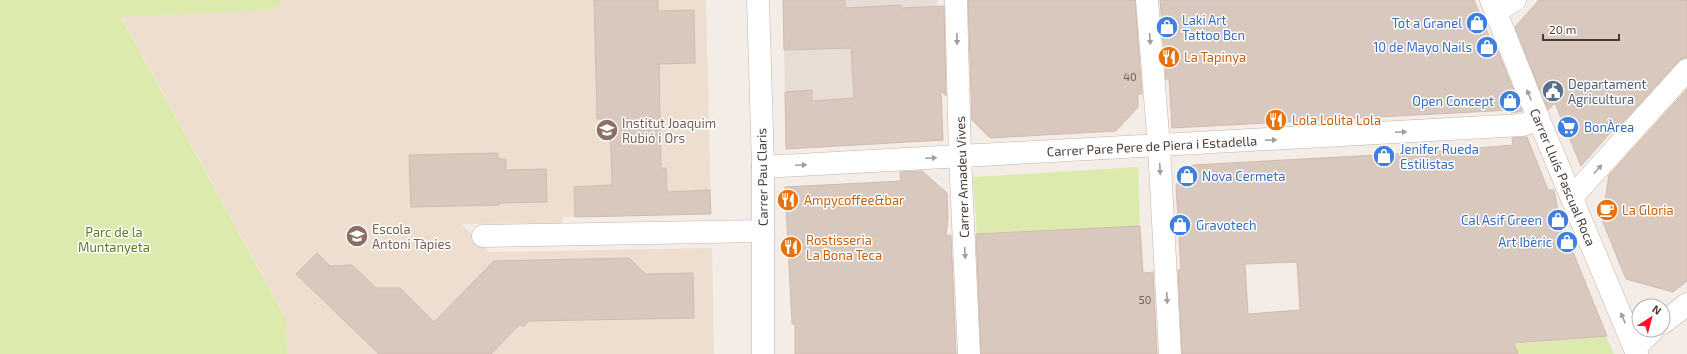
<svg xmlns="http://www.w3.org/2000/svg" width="1687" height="354" font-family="'Exo 2',sans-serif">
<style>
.residential{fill:#e8ddd4}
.education{fill:#eedecf}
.green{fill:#ddeaad}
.building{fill:#d9c8be;stroke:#d1bbae;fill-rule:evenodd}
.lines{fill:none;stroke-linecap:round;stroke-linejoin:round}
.minor-casing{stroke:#c3b4ab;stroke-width:23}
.minor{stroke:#fff;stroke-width:22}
.oneway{fill:#a39d9a}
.labels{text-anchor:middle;stroke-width:3;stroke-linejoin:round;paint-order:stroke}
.number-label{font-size:11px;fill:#6c5e57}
.shop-label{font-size:13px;fill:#366cbe;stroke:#fff;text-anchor:start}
.food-label{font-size:13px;fill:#c56008;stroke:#fff;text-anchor:start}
.service-label{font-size:13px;fill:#4e5e75;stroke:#fff;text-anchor:start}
.education-label{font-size:13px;fill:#785e54;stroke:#fff;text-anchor:start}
.street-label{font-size:13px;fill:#473b35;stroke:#fff}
.park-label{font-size:13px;fill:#5b7c25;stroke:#fff}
</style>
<rect width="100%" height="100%" fill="#f4ece6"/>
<path class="residential" d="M783,0H937L943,140L786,149Z"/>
<path class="education" d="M283,0H706L711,214L563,217L562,223L461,224L489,252L712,248L714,354H287L286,318L121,16L274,10Z"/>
<g class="green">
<path d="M0,0H283L274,10L121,17L286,319L287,354H0Z"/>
<path d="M1138,167L1140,226L977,234L973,177Z"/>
<path d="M1606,336L1614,354H1518L1514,344Z"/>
</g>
<g class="building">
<path d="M594,0H658V11L694,10L695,63L659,64L661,168H666L667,192L710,190L711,214L575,217L574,187L612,185L610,119H597Z"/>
<path d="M783,0H845V8L901,5V8L944,6L946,96L941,91L943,140L786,149L785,92L812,90V101L854,98L851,48L784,50Z"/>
<path d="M968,0H1135L1142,94H1138V107L1116,131L990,138L972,120Z"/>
<path d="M1160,0H1474L1495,51L1497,49L1522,111L1511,113V110L1172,128L1169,78L1166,80Z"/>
<path d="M1539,0H1687V58H1683L1678,62L1616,130V126L1581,166L1555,103L1548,110L1515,27Z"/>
<path d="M1687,89V281L1673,292L1626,279L1602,220L1609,175Z"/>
<path d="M1527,137L1548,190H1554L1559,215H1558L1607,336L1514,343L1518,354H1182L1178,270H1181L1176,185L1193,165L1431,152L1513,145L1512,138ZM1297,262L1300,310L1248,314L1245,264Z"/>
<path d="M498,153V159H506V170L546,169L547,202L499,203V205L411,207L409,155Z"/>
<path d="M922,171L947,193L948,218L946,236L951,235L956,354H795V324H792L785,187L901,181L900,172Z"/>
<path d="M1140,226L1143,273L1153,272L1157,354H981L976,234Z"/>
<path d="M317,253L330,266L352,265L376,288H400L434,322L494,261L629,258L645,274L693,273L694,318L529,321L523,327L520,324L491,354H379L296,274Z"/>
</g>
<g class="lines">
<g class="minor-casing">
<g id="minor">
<path d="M758,0L763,167V354"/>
<path d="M956,0L960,156L969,354"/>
<path d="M1147,0L1159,146L1170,354"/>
<path d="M1491,0L1537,115L1637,354"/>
<path d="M1494,7L1505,6L1515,0"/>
<path d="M763,167L1522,125L1531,122L1537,115"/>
<path d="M1572,197L1687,70"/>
<path d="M483,236L763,231"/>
<path d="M1663,323L1687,304"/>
<path d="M1635,348L1653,330"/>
</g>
</g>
<use href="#minor" class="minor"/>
</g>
<defs><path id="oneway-solid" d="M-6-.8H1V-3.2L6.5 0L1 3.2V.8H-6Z"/></defs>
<g class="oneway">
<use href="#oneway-solid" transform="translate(957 39) rotate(88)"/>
<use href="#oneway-solid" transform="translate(1150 39) rotate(86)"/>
<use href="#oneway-solid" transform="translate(1529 95) rotate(-112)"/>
<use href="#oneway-solid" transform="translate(1401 132) rotate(-3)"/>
<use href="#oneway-solid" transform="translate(1271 140) rotate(-3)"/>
<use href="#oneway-solid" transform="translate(931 158) rotate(-3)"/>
<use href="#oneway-solid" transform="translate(801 165) rotate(-3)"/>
<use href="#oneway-solid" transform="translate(1160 169) rotate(87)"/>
<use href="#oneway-solid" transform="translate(1598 169) rotate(-48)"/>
<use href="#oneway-solid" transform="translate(965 253) rotate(87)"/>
<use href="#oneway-solid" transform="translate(1167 298) rotate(87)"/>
<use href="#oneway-solid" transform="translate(1623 318) rotate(-113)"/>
</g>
<defs>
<g id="shop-disc" transform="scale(1.15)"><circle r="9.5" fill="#3f7fe0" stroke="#fff"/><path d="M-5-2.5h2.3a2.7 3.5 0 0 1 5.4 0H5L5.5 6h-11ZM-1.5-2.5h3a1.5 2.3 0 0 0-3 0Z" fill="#fff"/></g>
<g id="restaurant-disc" transform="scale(1.15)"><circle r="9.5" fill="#e8710a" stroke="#fff"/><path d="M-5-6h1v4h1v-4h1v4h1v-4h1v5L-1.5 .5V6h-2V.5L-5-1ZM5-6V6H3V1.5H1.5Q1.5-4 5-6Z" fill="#fff"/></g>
<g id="civic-disc" transform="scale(1.15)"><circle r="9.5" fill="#5c6f8a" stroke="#fff"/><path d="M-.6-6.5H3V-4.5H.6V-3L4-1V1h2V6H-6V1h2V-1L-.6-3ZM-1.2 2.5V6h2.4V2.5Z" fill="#fff"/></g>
<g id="supermarket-disc" transform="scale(1.15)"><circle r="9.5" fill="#3f7fe0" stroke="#fff"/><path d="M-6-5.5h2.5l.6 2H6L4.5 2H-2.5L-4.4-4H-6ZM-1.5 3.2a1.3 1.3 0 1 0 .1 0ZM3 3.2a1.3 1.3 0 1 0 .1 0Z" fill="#fff"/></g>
<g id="school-disc" transform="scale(1.15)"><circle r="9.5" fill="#8d6e63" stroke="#fff"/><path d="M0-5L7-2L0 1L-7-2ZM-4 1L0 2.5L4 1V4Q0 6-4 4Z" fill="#fff"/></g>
<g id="cafe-disc" transform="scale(1.15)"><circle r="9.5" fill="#e8710a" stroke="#fff"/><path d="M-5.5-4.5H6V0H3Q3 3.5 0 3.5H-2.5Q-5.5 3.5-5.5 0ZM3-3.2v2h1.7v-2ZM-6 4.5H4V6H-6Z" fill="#fff"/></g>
</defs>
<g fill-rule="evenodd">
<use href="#shop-disc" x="1477" y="23"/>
<use href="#shop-disc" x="1167" y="27"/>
<use href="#shop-disc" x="1487" y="47"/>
<use href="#restaurant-disc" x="1169" y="57"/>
<use href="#civic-disc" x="1553" y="91"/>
<use href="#shop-disc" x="1510" y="101"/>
<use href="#restaurant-disc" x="1276" y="120"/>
<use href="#supermarket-disc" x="1568" y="127"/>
<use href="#school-disc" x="607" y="130"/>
<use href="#shop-disc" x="1384" y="156"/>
<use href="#shop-disc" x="1187" y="176"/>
<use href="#restaurant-disc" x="788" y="200"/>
<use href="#cafe-disc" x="1607" y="210"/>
<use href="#shop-disc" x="1558" y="220"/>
<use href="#shop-disc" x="1180" y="225"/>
<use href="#school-disc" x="357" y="236"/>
<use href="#shop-disc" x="1567" y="242"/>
<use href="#restaurant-disc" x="791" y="247"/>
</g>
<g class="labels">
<g class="number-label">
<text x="1130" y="81">40</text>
<text x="1145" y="304">50</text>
</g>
<g class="shop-label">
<text x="1182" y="25">Laki Art<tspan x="1182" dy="15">Tattoo Bcn</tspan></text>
<text x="1462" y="28" text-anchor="end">Tot a Granel</text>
<text x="1472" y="52" text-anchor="end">10 de Mayo Nails</text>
<text x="1494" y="106" text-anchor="end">Open Concept</text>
<text x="1584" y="132">BonÀrea</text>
<text x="1400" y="154">Jenifer Rueda<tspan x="1400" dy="15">Estilistas</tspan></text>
<text x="1202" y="181">Nova Cermeta</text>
<text x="1542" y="225" text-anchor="end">Cal Asif Green</text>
<text x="1196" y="230">Gravotech</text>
<text x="1552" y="247" text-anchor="end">Art Ibèric</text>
</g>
<g class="food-label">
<text x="1184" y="62">La Tapinya</text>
<text x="1292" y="125">Lola Lolita Lola</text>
<text x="804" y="205">Ampycoffee&amp;bar</text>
<text x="1622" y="215">La Gloria</text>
<text x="806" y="245">Rostisseria<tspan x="806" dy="15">La Bona Teca</tspan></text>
</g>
<g class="service-label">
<text x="1568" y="89">Departament<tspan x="1568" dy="15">Agricultura</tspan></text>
</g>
<g class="education-label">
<text x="622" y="128">Institut Joaquim<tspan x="622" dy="15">Rubió i Ors</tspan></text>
<text x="372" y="234">Escola<tspan x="372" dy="15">Antoni Tàpies</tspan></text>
</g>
<g class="street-label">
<text transform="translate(1152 146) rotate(-3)" y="5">Carrer Pare Pere de Piera i Estadella</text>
<text transform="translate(762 177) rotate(-91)" y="5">Carrer Pau Claris</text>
<text transform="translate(962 177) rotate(-92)" y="5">Carrer Amadeu Vives</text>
<text transform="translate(1563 177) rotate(67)" y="5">Carrer Lluís Pascual Roca</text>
</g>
<g class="park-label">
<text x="114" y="237">Parc de la<tspan x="114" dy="15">Muntanyeta</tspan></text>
</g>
</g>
<g transform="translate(1651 318) rotate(36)"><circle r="19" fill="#ffffff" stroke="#b5b1ae"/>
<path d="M0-3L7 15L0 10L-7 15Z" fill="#ff1227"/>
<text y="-6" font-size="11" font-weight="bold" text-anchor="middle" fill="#473b35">N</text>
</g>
<path d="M1543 34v6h76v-6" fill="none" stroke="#473b35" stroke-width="2"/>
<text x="1549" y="34" font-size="12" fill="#473b35" stroke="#ffffff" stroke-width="3" paint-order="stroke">20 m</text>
</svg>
